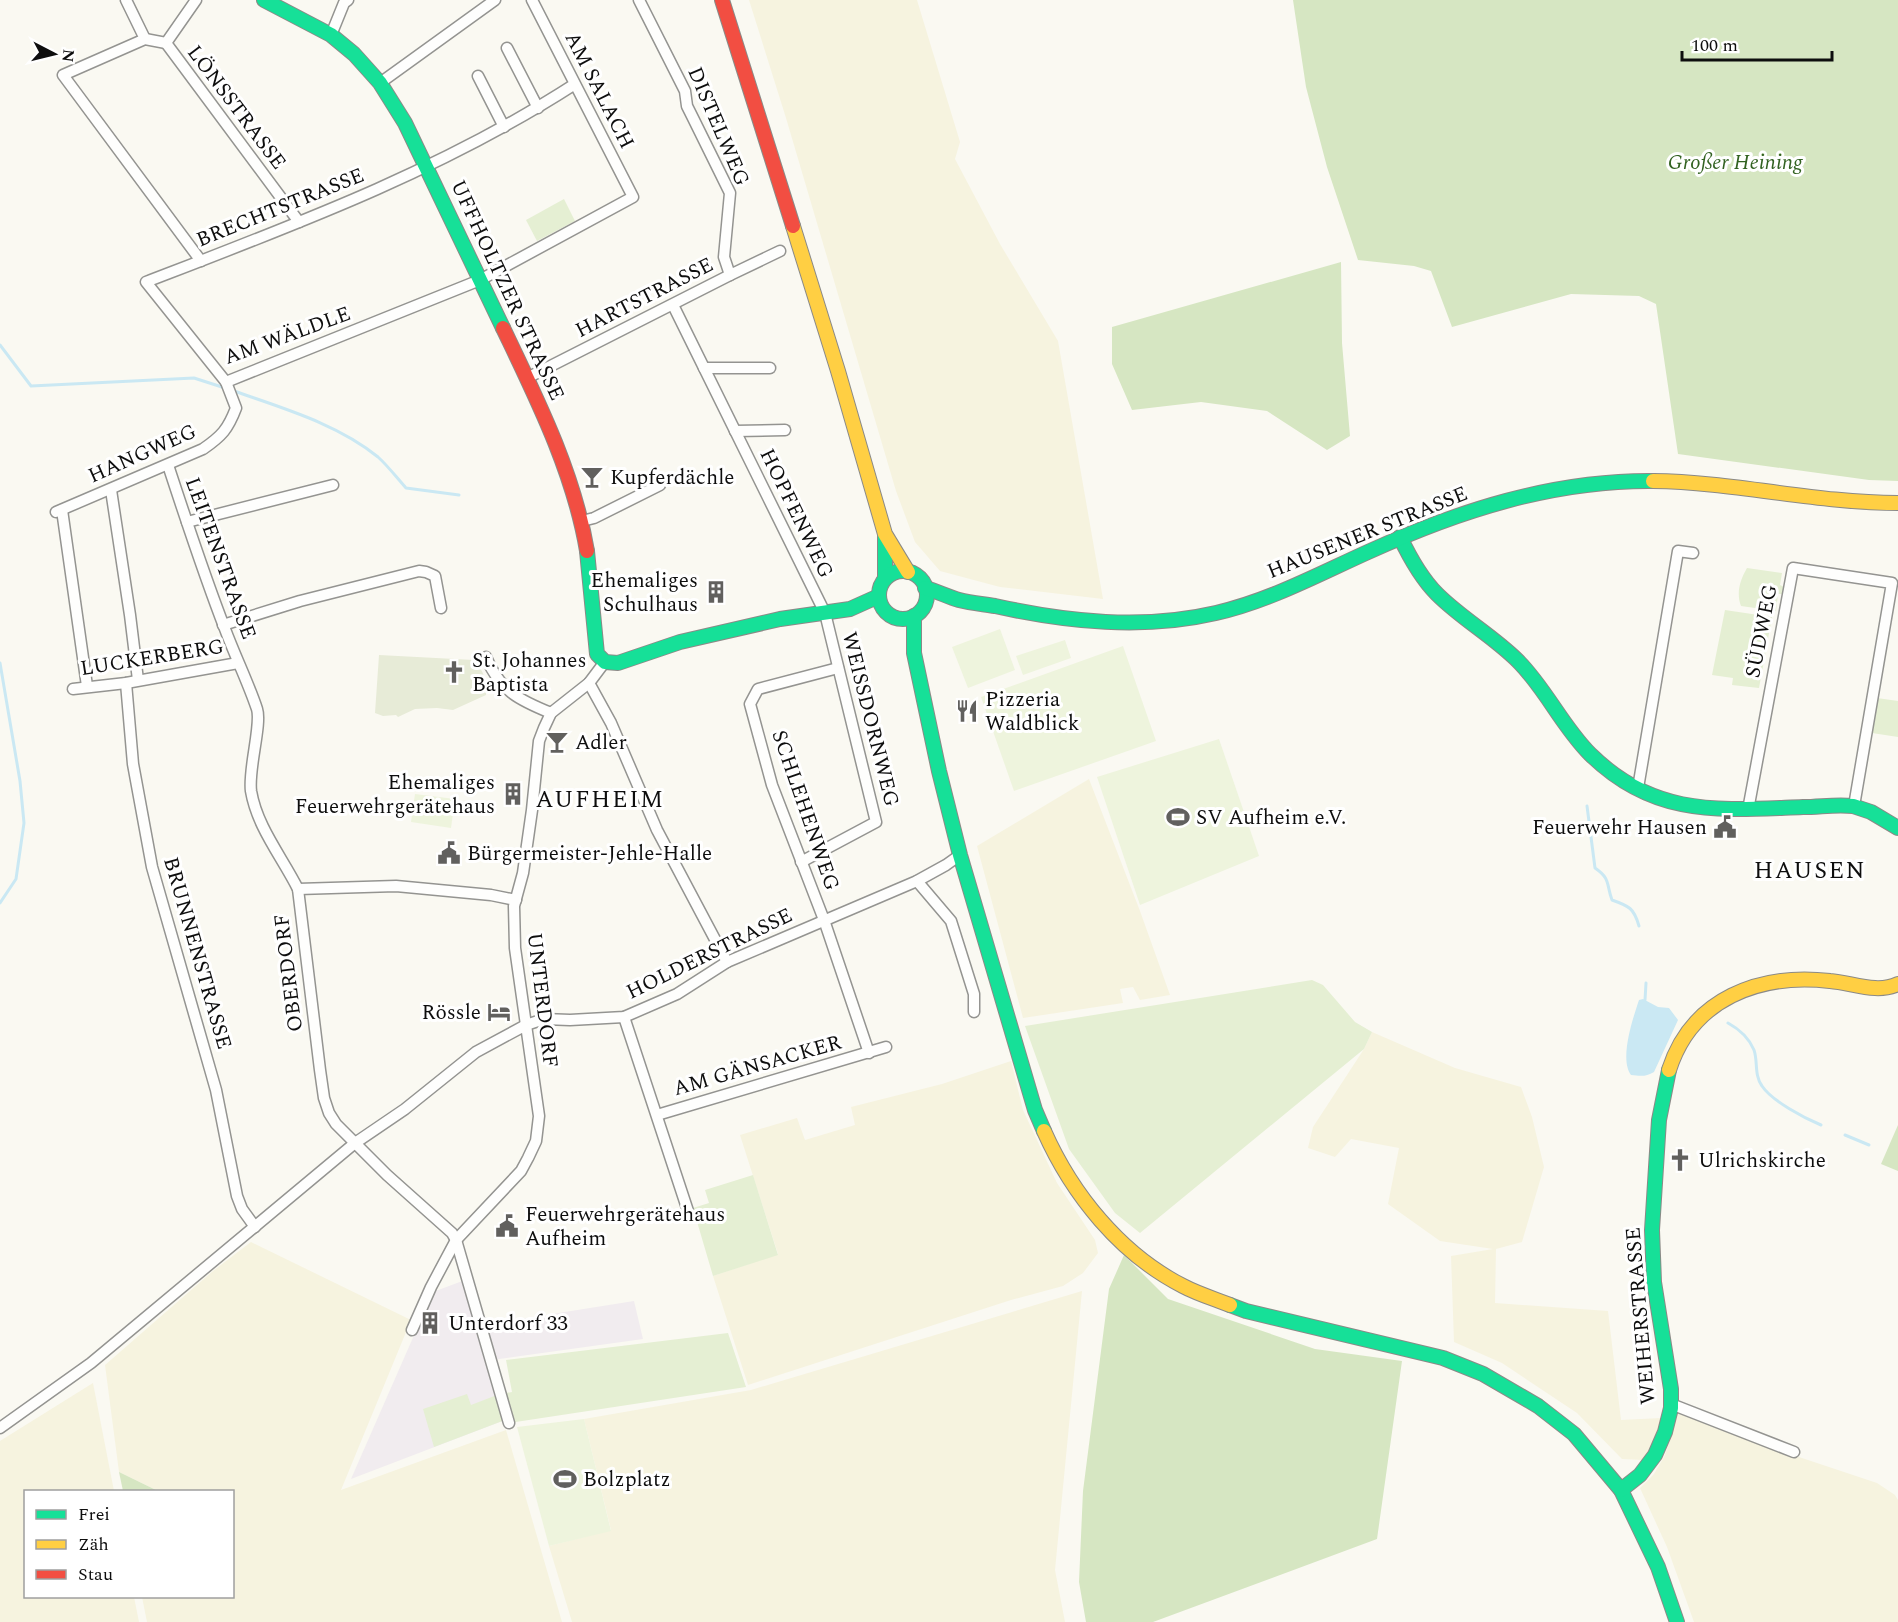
<svg xmlns="http://www.w3.org/2000/svg" width="1898" height="1622" font-family="Spectral,serif">
<style>
.industrial{fill:#f1ecef}
.farmland{fill:#f6f3df}
.green{fill:#e5efd3}
.forest{fill:#d6e6c2}
.cemetery{fill:#e7ebd7}
.pitch{fill:#eef4dd}
.water{fill:#cae8f3}
.lines{fill:none;stroke-linecap:round;stroke-linejoin:round}
.stream{stroke:#cae8f3;stroke-width:3}
.street-casing{stroke:#949491;stroke-width:13}
.fast-casing{stroke:#8b8a87;stroke-width:16}
.slow-casing{stroke:#8b8a87;stroke-width:16}
.jam-casing{stroke:#8b8a87;stroke-width:16}
.street{stroke:#fefefd;stroke-width:10}
.fast{stroke:#16e098;stroke-width:14}
.slow{stroke:#ffcf43;stroke-width:14}
.jam{stroke:#f24e42;stroke-width:14}
.labels{text-anchor:middle;stroke-width:6;stroke-linejoin:round;paint-order:stroke}
.street-label{font-size:21px;fill:#0e0e0e;stroke:#fff}
.park-label{font-size:21px;font-style:italic;fill:#326221;stroke:#fff}
.poi-label{font-size:21px;fill:#0e0e0e;stroke:#fff;text-anchor:start}
.quarter-label{font-size:24px;letter-spacing:1.5px;fill:#0e0e0e;stroke:#fff}
</style>
<rect width="100%" height="100%" fill="#faf9f2"/>
<g class="industrial">
<path d="M465,1280L505,1420L351,1479L433,1292Z"/>
<path d="M634,1301L643,1339L492,1360L483,1325Z"/>
</g>
<g class="farmland">
<path d="M749,0H917L960,142L955,159L1000,244L1058,341L1103,599L1000,587L940,571L915,542L896,491L786,118Z"/>
<path d="M1089,779L1140,911L1170,995L1140,1000L1133,987L1126,988L1120,989L1123,1003L1023,1018L977,846Z"/>
<path d="M1372,1032L1455,1068L1521,1087L1532,1117L1544,1167L1522,1242L1496,1249L1495,1303L1608,1311L1621,1420L1661,1418L1656,1436L1643,1460L1622,1459L1577,1413L1502,1363L1454,1342L1451,1256L1493,1249L1440,1241L1388,1204L1399,1148L1351,1139L1335,1157L1308,1148L1313,1127L1364,1049Z"/>
<path d="M1011,1061L1023,1110L1057,1183L1095,1240L1098,1253L1083,1273L1063,1286L1011,1300L748,1385L713,1276L778,1254L740,1135L797,1118L805,1140L855,1125L851,1107L942,1084Z"/>
<path d="M251,1242L411,1320L341,1490L506,1430L562,1622H147L142,1597L232,1596V1492L158,1491L119,1472L105,1365L213,1271Z"/>
<path d="M1082,1291L1055,1570L1065,1622H572L549,1546L611,1530L584,1419L751,1390Z"/>
<path d="M93,1383L114,1491L26,1492V1596L134,1597L139,1622H0V1441Z"/>
<path d="M1677,1411L1796,1456L1877,1483L1895,1495L1898,1500V1622H1694L1667,1547L1640,1488L1654,1474L1664,1457L1671,1438Z"/>
</g>
<g class="green">
<path d="M564,199L575,221L537,241L526,220Z"/>
<path d="M1747,568L1782,573L1780,585L1784,587L1782,594H1778L1776,611L1741,606C1736,593 1740,580 1747,568Z"/>
<path d="M1725,610L1772,617L1759,688L1732,685L1733,678L1712,675Z"/>
<path d="M1877,698L1898,701V737L1872,733Z"/>
<path d="M1312,980L1323,985L1355,1022L1372,1032L1364,1049L1140,1233L1115,1213L1069,1149L1025,1026Z"/>
<path d="M753,1175L778,1255L713,1276L693,1208L709,1203L705,1190Z"/>
<path d="M728,1333L746,1387L509,1423L500,1394L512,1392L506,1360Z"/>
<path d="M467,1394L471,1405L497,1395L505,1420L434,1447L423,1409Z"/>
</g>
<g class="forest">
<path d="M1293,0H1898V481L1869,480L1678,454L1656,304L1639,296L1571,294L1452,327L1431,271L1414,266L1358,260L1327,167L1306,87Z"/>
<path d="M1341,262L1342,343L1350,436L1327,450L1267,411L1201,402L1132,410L1112,364V327Z"/>
<path d="M1898,1125V1171L1881,1164Z"/>
<path d="M1124,1255L1168,1299L1315,1349L1402,1361L1377,1539L1153,1622H1086L1079,1582L1083,1491L1109,1289Z"/>
<path d="M119,1472L158,1491H123Z"/>
</g>
<path class="cemetery" d="M379,655L474,660C484,671 487,681 486,695L453,710L437,708L415,709L398,717L396,715L383,716L375,713Z"/>
<g class="pitch">
<path d="M1000,629L1015,670L968,688L952,647Z"/>
<path d="M1065,640L1071,658L1023,675L1016,656Z"/>
<path d="M1123,646L1156,741L1014,791L981,697Z"/>
<path d="M1219,739L1259,856L1140,905L1097,777Z"/>
<path d="M415,794L455,799L451,828L411,822Z"/>
<path d="M584,1419L611,1531L549,1546L517,1427Z"/>
</g>
<path class="water" d="M1643,999L1658,1007L1669,1008L1678,1020L1654,1072C1646,1077 1640,1076 1631,1075C1619,1059 1633,1018 1639,1000Z"/>
<g class="lines">
<g class="stream">
<path d="M0,345L31,386L194,378L225,388"/>
<path d="M234,391C282,408 338,424 378,457C388,466 397,478 406,488L459,495"/>
<path d="M0,663L20,781L24,823L16,879L0,903"/>
<path d="M1587,806L1595,868C1611,879 1606,884 1612,900C1629,906 1634,908 1639,926"/>
<path d="M1645,1000L1646,983"/>
<path d="M1728,1023C1739,1029 1749,1038 1754,1050C1758,1061 1754,1075 1762,1086C1772,1101 1804,1118 1821,1125"/>
<path d="M1845,1135L1869,1145"/>
</g>
<g class="street-casing">
<g id="street">
<path d="M126,0L145,39"/>
<path d="M196,0L166,43L145,39L63,75L201,261"/>
<path d="M532,0L633,197L480,280L226,382L146,282C294,225 442,170 575,84"/>
<path d="M639,0L685,91L687,106L692,116L730,193L724,257L730,275"/>
<path d="M331,35L344,3L348,0"/>
<path d="M166,43L299,222"/>
<path d="M507,48L538,108"/>
<path d="M478,76L504,127"/>
<path d="M380,83L495,0"/>
<path d="M673,305L825,613L876,822L801,862"/>
<path d="M704,368H770"/>
<path d="M527,378L730,275L780,251"/>
<path d="M735,431L785,430"/>
<path d="M168,465C186,520 204,575 225,629C235,656 248,682 257,709C262,724 248,769 251,791C257,827 282,857 298,889L320,1070L324,1098L329,1113L336,1124L387,1175L452,1233L456,1240L509,1423"/>
<path d="M111,490L130,615L138,680"/>
<path d="M62,510L87,686"/>
<path d="M56,512L203,449C222,436 228,429 236,408L226,382"/>
<path d="M582,521L594,518L660,485"/>
<path d="M187,522L333,485"/>
<path d="M223,625L300,601L419,571L426,572L435,576L441,608"/>
<path d="M486,657C500,691 519,700 551,713"/>
<path d="M838,668L758,689L750,704L772,785L824,920L869,1053"/>
<path d="M126,683L133,764L152,867L216,1090L237,1196L242,1209L255,1227"/>
<path d="M589,683L611,723L657,830L727,962"/>
<path d="M73,689L126,683L238,663"/>
<path d="M1638,788L1678,551L1693,553"/>
<path d="M1748,810L1793,568L1892,583L1854,806"/>
<path d="M917,881L951,921L974,994V1012"/>
<path d="M298,889L396,886L491,895L516,900"/>
<path d="M624,1017L688,1211"/>
<path d="M657,1115L886,1047"/>
<path d="M412,1330L431,1287L456,1240L521,1171L528,1158L536,1141L539,1116L515,948L514,906L523,873L532,810L539,741L544,728L551,713L589,683L604,663"/>
<path d="M1671,1404L1794,1452"/>
<path d="M0,1428L91,1363L355,1143L405,1109L476,1052L526,1025L544,1019L570,1020L624,1017L677,994L727,962L917,881L946,865L960,855"/>
</g>
</g>
<g class="fast-casing">
<g id="fast">
<path d="M264,0L331,35L354,54L380,83L405,123L503,328"/>
<path d="M885,537V578"/>
<path d="M1400,537C1410,558 1421,578 1437,594C1462,619 1493,636 1518,661C1546,689 1562,726 1590,754C1655,818 1720,810 1803,807C1820,807 1836,804 1853,806L1871,812L1898,828"/>
<path d="M587,551L597,654L605,662L618,663L680,642L780,619L850,609L879,596"/>
<circle cx="903" cy="595" r="24"/>
<path d="M925,588C937,591 948,597 959,600C971,603 983,604 995,606C1068,622 1143,630 1216,613C1269,601 1319,574 1368,552C1458,511 1553,480 1653,481"/>
<path d="M914,616V653L939,771L960,855L1035,1110L1044,1131"/>
<path d="M1230,1305L1246,1311L1443,1358L1483,1374L1538,1406L1574,1434L1621,1490L1658,1567L1677,1622"/>
<path d="M1621,1490L1640,1475L1655,1455L1665,1432L1671,1408V1389L1654,1282L1652,1230L1659,1120L1669,1070"/>
</g>
</g>
<g class="slow-casing">
<g id="slow">
<path d="M793,226L838,371L885,534L908,572"/>
<path d="M1653,481C1735,482 1816,503 1898,503"/>
<path d="M1669,1070C1692,998 1760,973 1830,981C1853,983 1877,994 1898,984"/>
<path d="M1044,1131C1072,1194 1120,1254 1183,1286C1198,1294 1215,1299 1230,1305"/>
</g>
</g>
<g class="jam-casing">
<g id="jam">
<path d="M722,0L793,226"/>
<path d="M503,328C537,399 574,473 587,551"/>
</g>
</g>
<use href="#street" class="street"/>
<use href="#fast" class="fast"/>
<use href="#slow" class="slow"/>
<use href="#jam" class="jam"/>
</g>
<defs>
<g id="bar-bare" transform="scale(1.8)"><path d="M-6-5H6L.8 .8V4.5H3.5V6h-7V4.5H-.8V.8Z" fill="#61605e" stroke="#fff" stroke-width="2.5" paint-order="stroke"/></g>
<g id="building-bare" transform="scale(1.8)"><path d="M-4-6H4V6H1V3H-1V6H-4ZM-2.5-4.3h1.7v1.8h-1.7ZM.8-4.3h1.7v1.8H.8ZM-2.5-1h1.7V.8h-1.7ZM.8-1h1.7V.8H.8Z" fill="#61605e" stroke="#fff" stroke-width="2.5" paint-order="stroke"/></g>
<g id="church-bare" transform="scale(1.8)"><path d="M-1.2-6h2.4v3.5h3.3v2.4h-3.3V6h-2.4V-.1h-3.3v-2.4h3.3Z" fill="#61605e" stroke="#fff" stroke-width="2.5" paint-order="stroke"/></g>
<g id="restaurant-bare" transform="scale(1.8)"><path d="M-5-6h1v4h1v-4h1v4h1v-4h1v5L-1.5 .5V6h-2V.5L-5-1ZM5-6V6H3V1.5H1.5Q1.5-4 5-6Z" fill="#61605e" stroke="#fff" stroke-width="2.5" paint-order="stroke"/></g>
<g id="stadium-bare" transform="scale(1.8)"><path d="M0-5a6.5 5 0 1 0 0 10a6.5 5 0 1 0 0-10ZM-3.5-1.8h7v3.6h-7Z" fill="#61605e" stroke="#fff" stroke-width="2.5" paint-order="stroke"/></g>
<g id="civic-bare" transform="scale(1.8)"><path d="M-.6-6.5H3V-4.5H.6V-3L4-1V1h2V6H-6V1h2V-1L-.6-3ZM-1.2 2.5V6h2.4V2.5Z" fill="#61605e" stroke="#fff" stroke-width="2.5" paint-order="stroke"/></g>
<g id="hotel-bare" transform="scale(1.8)"><path d="M-6-4.5h1.5V1H6V5H4.5V3h-9V5H-6ZM-4 0a1.8 1.8 0 1 1 3.6 0ZM.5 0V-2.5h3Q6-2.5 6 0Z" fill="#61605e" stroke="#fff" stroke-width="2.5" paint-order="stroke"/></g>
</defs>
<g fill-rule="evenodd">
<use href="#bar-bare" x="592" y="477"/>
<use href="#building-bare" x="716" y="592"/>
<use href="#church-bare" x="454" y="672"/>
<use href="#restaurant-bare" x="967" y="711"/>
<use href="#bar-bare" x="557" y="742"/>
<use href="#building-bare" x="513" y="794"/>
<use href="#stadium-bare" x="1178" y="817"/>
<use href="#civic-bare" x="1725" y="827"/>
<use href="#civic-bare" x="449" y="853"/>
<use href="#hotel-bare" x="499" y="1012"/>
<use href="#church-bare" x="1680" y="1160"/>
<use href="#civic-bare" x="507" y="1226"/>
<use href="#building-bare" x="430" y="1323"/>
<use href="#stadium-bare" x="565" y="1479"/>
</g>
<g class="labels">
<g class="street-label">
<text transform="translate(600 90) rotate(63)" y="7">AM SALACH</text>
<text transform="translate(237 107) rotate(53)" y="7">LÖNSSTRASSE</text>
<text transform="translate(719 126) rotate(67)" y="7">DISTELWEG</text>
<text transform="translate(280 207) rotate(-22)" y="7">BRECHTSTRASSE</text>
<text transform="translate(508 290) rotate(65)" y="7">UFFHOLTZER STRASSE</text>
<text transform="translate(644 297) rotate(-27)" y="7">HARTSTRASSE</text>
<text transform="translate(287 335) rotate(-20)" y="7">AM WÄLDLE</text>
<text transform="translate(142 453) rotate(-24)" y="7">HANGWEG</text>
<text transform="translate(797 513) rotate(64)" y="7">HOPFENWEG</text>
<text transform="translate(1367 532) rotate(-22)" y="7">HAUSENER STRASSE</text>
<text transform="translate(221 558) rotate(70)" y="7">LEITENSTRASSE</text>
<text transform="translate(1761 631) rotate(-79)" y="7">SÜDWEG</text>
<text transform="translate(152 657) rotate(-9)" y="7">LUCKERBERG</text>
<text transform="translate(871 719) rotate(76)" y="7">WEISSDORNWEG</text>
<text transform="translate(806 810) rotate(71)" y="7">SCHLEHENWEG</text>
<text transform="translate(198 953) rotate(74)" y="7">BRUNNENSTRASSE</text>
<text transform="translate(709 953) rotate(-26)" y="7">HOLDERSTRASSE</text>
<text transform="translate(288 973) rotate(-97)" y="7">OBERDORF</text>
<text transform="translate(543 1000) rotate(83)" y="7">UNTERDORF</text>
<text transform="translate(757 1065) rotate(-16)" y="7">AM GÄNSACKER</text>
<text transform="translate(1640 1316) rotate(-95)" y="7">WEIHERSTRASSE</text>
</g>
<g class="park-label">
<text x="1735" y="169">Großer Heining</text>
</g>
<g class="poi-label">
<text x="610" y="484">Kupferdächle</text>
<text x="698" y="587" text-anchor="end">Ehemaliges<tspan x="698" dy="24">Schulhaus</tspan></text>
<text x="472" y="667">St. Johannes<tspan x="472" dy="24">Baptista</tspan></text>
<text x="985" y="706">Pizzeria<tspan x="985" dy="24">Waldblick</tspan></text>
<text x="575" y="749">Adler</text>
<text x="495" y="789" text-anchor="end">Ehemaliges<tspan x="495" dy="24">Feuerwehrgerätehaus</tspan></text>
<text x="1196" y="824">SV Aufheim e.V.</text>
<text x="1707" y="834" text-anchor="end">Feuerwehr Hausen</text>
<text x="467" y="860">Bürgermeister-Jehle-Halle</text>
<text x="481" y="1019" text-anchor="end">Rössle</text>
<text x="1698" y="1167">Ulrichskirche</text>
<text x="525" y="1221">Feuerwehrgerätehaus<tspan x="525" dy="24">Aufheim</tspan></text>
<text x="448" y="1330">Unterdorf 33</text>
<text x="583" y="1486">Bolzplatz</text>
</g>
<g class="quarter-label">
<text x="600" y="807">AUFHEIM</text>
<text x="1810" y="878">HAUSEN</text>
</g>
</g>
<rect x="24" y="1490" width="210" height="108" fill="#ffffff" stroke="#9f9f9f" stroke-width="1.5"/>
<rect x="36" y="1510" width="30" height="9" fill="#16e098" stroke="#9f9f9f" stroke-width="1.5"/>
<text x="78" y="1520" font-size="18" fill="#0e0e0e">Frei</text>
<rect x="36" y="1540" width="30" height="9" fill="#ffcf43" stroke="#9f9f9f" stroke-width="1.5"/>
<text x="78" y="1550" font-size="18" fill="#0e0e0e">Zäh</text>
<rect x="36" y="1570" width="30" height="9" fill="#f24e42" stroke="#9f9f9f" stroke-width="1.5"/>
<text x="78" y="1580" font-size="18" fill="#0e0e0e">Stau</text>
<g transform="translate(54 54) rotate(97)" stroke="#ffffff" stroke-width="4.5" paint-order="stroke">
<path d="M0-4.5L10 22L0 15L-10 22Z" fill="#0e0e0e"/>
<text y="-9" font-size="16" font-weight="bold" text-anchor="middle" fill="#0e0e0e">N</text>
</g>
<path d="M1682 51v9h150v-9" fill="none" stroke="#0e0e0e" stroke-width="3"/>
<text x="1691" y="51" font-size="18" fill="#0e0e0e" stroke="#ffffff" stroke-width="4.5" paint-order="stroke">100 m</text>
</svg>
